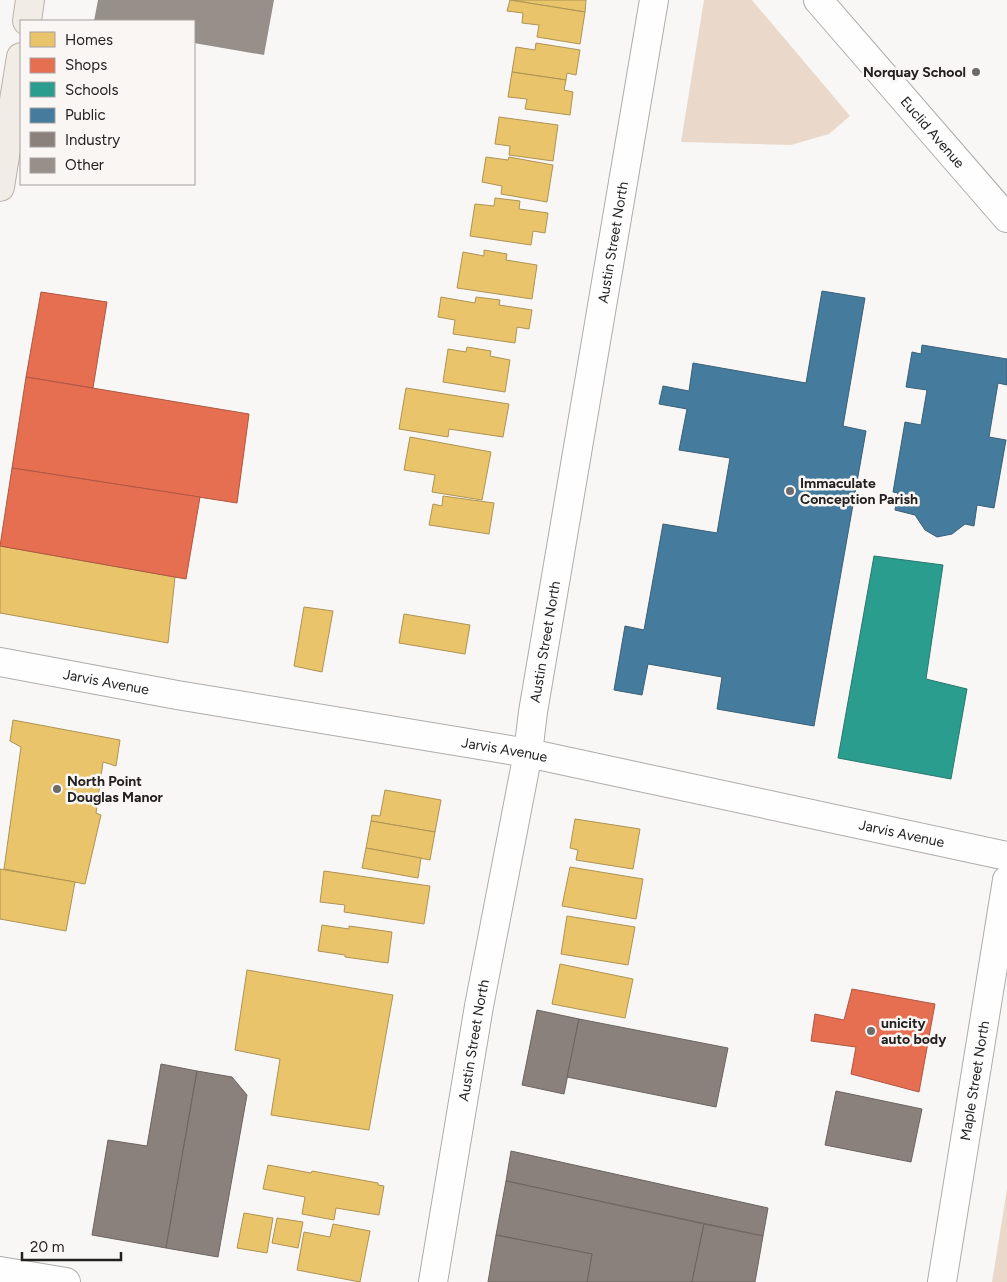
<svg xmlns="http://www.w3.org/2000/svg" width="1007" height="1282" font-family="Figtree,sans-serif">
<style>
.green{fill:#ead9cb}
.homes{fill:#e9c46a;stroke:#ad9354}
.shops{fill:#e76f51;stroke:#ac5742}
.schools{fill:#2a9d8f;stroke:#28786e}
.public{fill:#457b9d;stroke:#3a6078}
.industry{fill:#8a817c;stroke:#6b6460}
.building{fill:#978f89}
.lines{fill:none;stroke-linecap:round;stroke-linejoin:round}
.street-casing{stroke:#adacab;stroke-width:30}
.secondary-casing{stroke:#adacab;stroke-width:30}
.primary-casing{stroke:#bcb1a8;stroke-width:30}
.street{stroke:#fefefe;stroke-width:28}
.secondary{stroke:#fefefe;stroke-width:28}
.primary{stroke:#f2ece7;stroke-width:28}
.poi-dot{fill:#6d6b6b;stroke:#faf6f4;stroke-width:2}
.labels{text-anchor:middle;stroke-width:5;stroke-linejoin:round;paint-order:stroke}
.poi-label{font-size:14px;font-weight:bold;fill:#222020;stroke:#faf6f4;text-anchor:start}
.street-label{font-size:14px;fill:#222020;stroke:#faf6f4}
</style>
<rect width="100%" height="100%" fill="#f9f7f5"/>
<g class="green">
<path d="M704,0H752L850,116L829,134L791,145L681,142Z"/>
<path d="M1007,1189V1282H992Z"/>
</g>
<g class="homes">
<path d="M510,0H586L585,12Z"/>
<path d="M510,0L585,12L580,44L537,37L539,25L522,23L523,13L507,11Z"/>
<path d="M536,43L580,50L576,75L567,73L566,80L512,72L516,47L535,50Z"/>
<path d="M512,72L566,80L564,90L573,92L570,115L525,109L527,99L508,97Z"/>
<path d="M499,117L558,125L553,161L509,155L510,146L495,144Z"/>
<path d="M486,157L508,160L509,157L553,165L547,202L501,194L502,186L482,182Z"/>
<path d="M495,198L520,201L519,209L548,213L545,233L533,231L531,245L470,236L475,204L494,206Z"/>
<path d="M484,250L507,254L506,260L537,265L532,299L457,288L463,252L484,256Z"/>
<path d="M441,297L475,303L476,297L500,300L499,305L532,310L529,329L517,327L515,343L453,334L455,320L438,317Z"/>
<path d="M467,347L491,351L490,356L510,360L505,392L443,382L448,349L466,352Z"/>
<path d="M406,388L509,404L503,437L449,429L448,437L399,429Z"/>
<path d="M410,437L491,452L482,500L432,492L435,475L404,470Z"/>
<path d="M443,496L494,503L489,534L429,525L433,504L442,506Z"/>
<path d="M0,546L175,577L168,643L0,613Z"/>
<path d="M304,607L333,611L322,672L294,666Z"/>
<path d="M404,614L470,625L465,654L399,643Z"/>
<path d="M13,720L120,740L116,766L103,762L96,813L101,815L85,884L4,869L21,747L10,741Z"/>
<path d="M385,790L441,800L435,832L371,821L372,815L380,816Z"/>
<path d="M575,819L640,829L633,869L576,860L578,850L570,848Z"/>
<path d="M371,821L435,832L430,860L366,848Z"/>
<path d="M366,848L421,858L418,878L362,868Z"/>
<path d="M570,867L643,879L636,919L562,906Z"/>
<path d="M0,869L75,882L66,931L0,919Z"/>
<path d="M324,871L430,886L424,924L344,912L345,905L320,902Z"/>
<path d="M567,916L635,927L628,965L561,954Z"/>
<path d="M322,925L349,929V926L392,932L388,963L345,957V955L318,951Z"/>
<path d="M560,964L633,979L625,1018L552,1004Z"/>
<path d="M247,970L393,995L369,1130L271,1115L280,1059L235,1050Z"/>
<path d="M268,1165L311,1173L312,1171L378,1183V1185L384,1186L379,1215L336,1208L334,1220L302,1214L305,1197L263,1189Z"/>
<path d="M244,1213L273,1218L267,1253L237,1248Z"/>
<path d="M277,1218L303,1222L298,1248L272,1243Z"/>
<path d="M333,1224L370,1231L360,1282L297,1270L304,1232L330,1237Z"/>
</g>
<g class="shops">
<path d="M41,292L107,302L93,388L26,377Z"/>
<path d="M26,377L249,414L237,503L12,468Z"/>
<path d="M12,468L200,497L186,579L0,546Z"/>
<path d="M852,989L935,1004L919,1092L851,1074L856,1047L811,1041L815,1014L844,1020Z"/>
</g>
<path class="schools" d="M874,556L943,565L926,679L967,689L951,779L838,758Z"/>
<g class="public">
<path d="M822,291L865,298L843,426L866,431L814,726L717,709L722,677L648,664L642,695L614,690L625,626L644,630L663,524L717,533L730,458L679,450L687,409L659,404L663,386L689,391L693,363L806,383Z"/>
<path d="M922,345L1007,359V385L998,383L989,437L1006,440L994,508L977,505L974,526L965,524L952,534L937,537L925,530L915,515L895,510L898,493L893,492L905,422L921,425L927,390L906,387L912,352L921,354Z"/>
</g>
<g class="industry">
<path d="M537,1010L579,1019L564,1094L522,1085Z"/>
<path d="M579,1019L728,1048L716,1107L567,1077Z"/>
<path d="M161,1064L197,1071L166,1248L92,1235L108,1140L147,1146Z"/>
<path d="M197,1071L232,1077L247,1095L218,1257L166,1248Z"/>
<path d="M836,1091L922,1109L911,1162L825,1145Z"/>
<path d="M511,1151L768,1208L763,1236L506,1181Z"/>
<path d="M506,1181L704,1224L692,1282H587L592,1254L496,1235Z"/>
<path d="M704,1224L763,1236L755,1282H692Z"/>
<path d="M496,1235L592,1254L587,1282H488Z"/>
</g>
<path class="building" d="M98,0H274L264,55L194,43V21H94Z"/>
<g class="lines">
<g class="street-casing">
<g id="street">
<path id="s1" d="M0,662L177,695L528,753L1007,856"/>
<path id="s2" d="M433,1282L479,1006L528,753L533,712L654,0"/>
<path id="s3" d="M942,1282L1007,880"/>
</g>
</g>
<g class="secondary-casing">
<g id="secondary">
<path id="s4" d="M818,0L1007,218"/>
<path d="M0,1271L66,1282"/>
</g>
</g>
<g class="primary-casing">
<g id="primary">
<path d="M27,21L30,0"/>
<path d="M0,187L21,57"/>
</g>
</g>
<use href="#street" class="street"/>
<use href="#secondary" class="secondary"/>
<use href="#primary" class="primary"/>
</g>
<g class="poi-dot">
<circle cx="976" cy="72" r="5"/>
<circle cx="790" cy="491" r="5"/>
<circle cx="57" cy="789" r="5"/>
<circle cx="871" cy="1031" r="5"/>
</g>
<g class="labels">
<g class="poi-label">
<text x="966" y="77" text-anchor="end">Norquay School</text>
<text x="800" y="488">Immaculate<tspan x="800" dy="16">Conception Parish</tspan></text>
<text x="67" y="786">North Point<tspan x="67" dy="16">Douglas Manor</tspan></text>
<text x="881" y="1028">unicity<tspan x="881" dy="16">auto body</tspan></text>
</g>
<g class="street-label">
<text dy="5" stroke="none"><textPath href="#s4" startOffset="175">Euclid Avenue</textPath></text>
<text dy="5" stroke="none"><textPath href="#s2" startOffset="1055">Austin Street North</textPath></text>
<text dy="5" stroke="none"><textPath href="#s2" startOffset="650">Austin Street North</textPath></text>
<text dy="5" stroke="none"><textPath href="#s1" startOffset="108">Jarvis Avenue</textPath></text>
<text dy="5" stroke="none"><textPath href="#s1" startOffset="512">Jarvis Avenue</textPath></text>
<text dy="5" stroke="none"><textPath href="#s1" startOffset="918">Jarvis Avenue</textPath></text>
<text dy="5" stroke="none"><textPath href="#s2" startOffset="245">Austin Street North</textPath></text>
<text dy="5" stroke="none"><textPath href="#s3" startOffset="204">Maple Street North</textPath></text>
</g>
</g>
<rect x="20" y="20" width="175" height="165" fill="#faf6f4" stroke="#a4a09f"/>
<rect x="30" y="32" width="25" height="15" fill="#e9c46a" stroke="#a4a09f"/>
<text x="65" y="45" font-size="15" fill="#222020">Homes</text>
<rect x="30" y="58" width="25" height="15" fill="#e76f51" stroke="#a4a09f"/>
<text x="65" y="70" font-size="15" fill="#222020">Shops</text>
<rect x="30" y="82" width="25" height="15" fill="#2a9d8f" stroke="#a4a09f"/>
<text x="65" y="95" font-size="15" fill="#222020">Schools</text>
<rect x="30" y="108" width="25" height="15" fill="#457b9d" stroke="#a4a09f"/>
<text x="65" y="120" font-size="15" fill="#222020">Public</text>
<rect x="30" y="132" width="25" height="15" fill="#8a817c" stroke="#a4a09f"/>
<text x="65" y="145" font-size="15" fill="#222020">Industry</text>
<rect x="30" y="158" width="25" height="15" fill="#978f89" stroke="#a4a09f"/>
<text x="65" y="170" font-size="15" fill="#222020">Other</text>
<path d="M22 1252v8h99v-8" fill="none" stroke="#222020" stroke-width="2.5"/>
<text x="30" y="1252" font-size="15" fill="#222020" stroke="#faf6f4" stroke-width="4" paint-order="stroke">20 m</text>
</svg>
